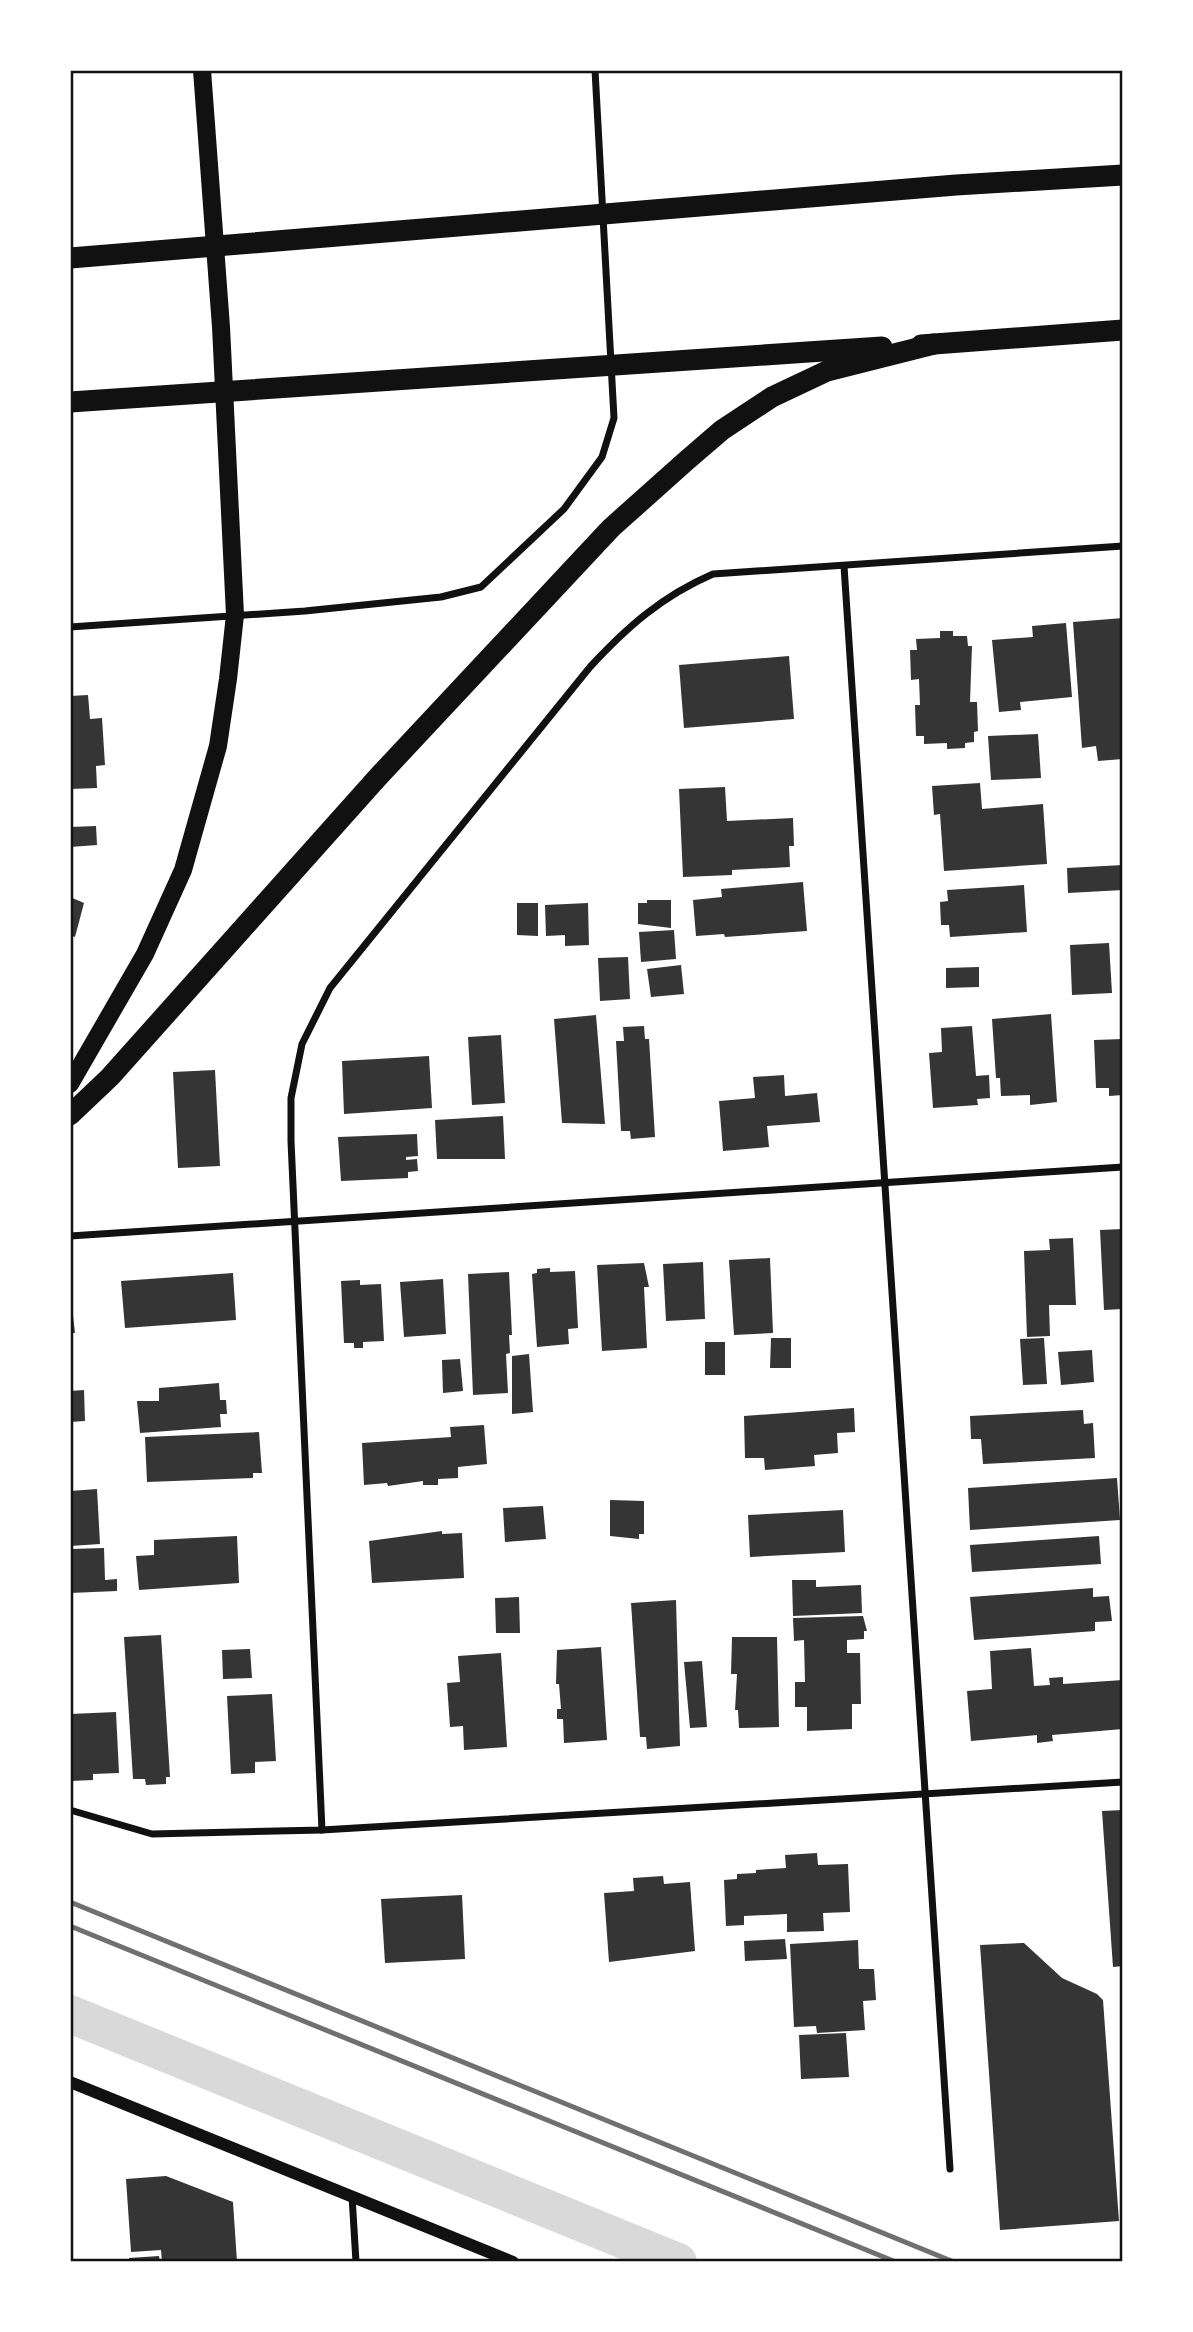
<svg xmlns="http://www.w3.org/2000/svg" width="1193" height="2332" font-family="Roboto,sans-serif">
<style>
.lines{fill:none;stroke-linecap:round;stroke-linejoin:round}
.canal{stroke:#d9d9d9;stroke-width:38}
.building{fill:#353535}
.minor{stroke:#111;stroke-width:7}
.tertiary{stroke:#111;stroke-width:12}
.primary{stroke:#111;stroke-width:18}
.motorway{stroke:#111;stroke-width:21}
.rail{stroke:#707070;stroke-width:5}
.neatline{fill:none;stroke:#111;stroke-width:2.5}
</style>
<rect width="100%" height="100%" fill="#fff"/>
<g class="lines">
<path class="canal" d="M70,2014L678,2262"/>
</g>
<g class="building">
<path d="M1123,618V759L1098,761L1096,746L1082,748L1073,622Z"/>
<path d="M1066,623L1072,697L1020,702L1021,710L999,712L992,640L1033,637L1032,626Z"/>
<path d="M940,631H953V636H967L968,646H972L970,702H977L978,731L974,732V742L965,743V748L947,749V743L924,744V736H916L915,705H920L919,679L911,680L910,650H917L916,639L940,638Z"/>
<path d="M789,656L794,719L684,728L679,665Z"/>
<path d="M88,695L90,719L102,718L105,765L96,766L97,788L70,789V696Z"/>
<path d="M1038,734L1041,778L991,780L988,736Z"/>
<path d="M980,783L982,809L1043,804L1047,864L944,871L940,814L934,815L932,786Z"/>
<path d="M725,787L727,821L793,818L794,846H789L790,867L732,870V875L683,877L679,789Z"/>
<path d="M96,826L97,845L70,847V827Z"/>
<path d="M1123,865V890L1068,893L1067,868Z"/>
<path d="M803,882L807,931L725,937L724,934L696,936L693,900L722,897L721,889Z"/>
<path d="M1024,885L1027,932L950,937L949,925H941L940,902L948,901L947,890Z"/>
<path d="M70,897L84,903L75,937L70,935Z"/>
<path d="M647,900H671V928L638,924V903H647Z"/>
<path d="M517,903H538V936L517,935Z"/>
<path d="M588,903L589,945L565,946V935L546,936L545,905Z"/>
<path d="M674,930L676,959L641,962L639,932Z"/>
<path d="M1109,943L1112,993L1072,995L1070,945Z"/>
<path d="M628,957L630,999L600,1001L598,958Z"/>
<path d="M681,965L684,994L651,997L647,969Z"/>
<path d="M979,967V987L946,988V968Z"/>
<path d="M1051,1014L1057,1102L1030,1105V1095L1001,1096L1000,1078H996L992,1019Z"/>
<path d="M596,1015L605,1124L562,1123L554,1019Z"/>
<path d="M644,1026L645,1039H649L655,1137L631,1139L630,1131H621L616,1041H624L623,1027Z"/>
<path d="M972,1026L976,1076L989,1075L990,1098L977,1099L978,1105L933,1108L929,1053L942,1052L941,1028Z"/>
<path d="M501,1035L505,1103L472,1105L468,1037Z"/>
<path d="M1123,1039V1095L1109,1096V1088H1096L1094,1040Z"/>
<path d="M429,1056L432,1108L344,1114L342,1061Z"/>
<path d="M215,1070L220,1166L178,1168L173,1072Z"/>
<path d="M784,1075L785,1096L817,1093L820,1122L767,1126L769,1147L723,1151L719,1101L755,1098L753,1077Z"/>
<path d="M503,1116L505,1159H437L435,1120Z"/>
<path d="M417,1134L418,1156L406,1157V1160L417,1159L418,1171L408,1172V1178L341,1181L338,1137Z"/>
<path d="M1123,1229V1309L1104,1310L1100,1230Z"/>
<path d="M1073,1238L1076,1305H1049L1050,1336L1027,1337L1024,1251L1050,1250L1049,1239Z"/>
<path d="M770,1258L773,1333L734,1335L729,1260Z"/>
<path d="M703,1262L705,1319L666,1321L663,1264Z"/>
<path d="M644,1263L649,1287H644L647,1348L602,1351L597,1265Z"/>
<path d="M550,1268V1272L575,1271L578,1328L568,1329L569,1344L537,1347L532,1274L537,1273V1269Z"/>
<path d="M509,1272L512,1335H509L510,1353L506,1354L508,1393L473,1395L468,1274Z"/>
<path d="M233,1273L236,1320L125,1328L121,1281Z"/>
<path d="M443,1279L446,1334L404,1337L400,1282Z"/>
<path d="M360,1280V1285L381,1284L384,1341L363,1342V1348H354V1343H344L341,1281Z"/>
<path d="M70,1289L75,1333H70Z"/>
<path d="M771,1338H791V1368H770Z"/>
<path d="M1044,1338L1047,1384L1023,1385L1020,1339Z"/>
<rect x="705" y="1342" width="20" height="33"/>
<path d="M1092,1350L1094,1382L1061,1385L1058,1352Z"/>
<path d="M529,1354L533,1412L512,1414V1356Z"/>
<path d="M460,1359L463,1391L443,1393L442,1360Z"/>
<path d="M219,1383L220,1400H226L227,1414H220L221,1427L140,1433L137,1401H159V1388Z"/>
<path d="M84,1390L85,1421L70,1422V1391Z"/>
<path d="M854,1408L855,1432L837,1433L838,1453L814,1455L815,1466L765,1470L764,1458H745L744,1416Z"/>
<path d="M1083,1410L1084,1424L1093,1423L1095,1458L983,1464L981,1439H971L970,1416Z"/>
<path d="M484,1425L487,1464L458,1467V1478L438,1479V1485H423V1481L388,1486L387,1483L364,1485L362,1443L451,1437L450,1427Z"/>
<path d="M259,1432L262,1473H253V1478L147,1482L145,1437Z"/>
<path d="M1117,1478L1120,1520L970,1530L968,1488Z"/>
<path d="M97,1489L100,1544L70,1546V1491Z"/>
<path d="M610,1500L644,1501V1534H639V1539L610,1536Z"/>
<path d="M543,1506L546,1539L505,1542L503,1508Z"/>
<path d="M843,1510L845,1552L750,1557L748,1515Z"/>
<path d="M442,1531V1534L462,1533L464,1578L372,1583L369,1541Z"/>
<path d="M237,1536L239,1583L139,1590L136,1556L154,1555V1540Z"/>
<path d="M1099,1536L1101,1564L972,1572L970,1545Z"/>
<path d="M104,1548L105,1580L117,1579V1591L70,1593V1549Z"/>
<path d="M792,1580H816V1587L861,1585L862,1613L793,1616Z"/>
<path d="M1093,1588V1597L1109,1596L1112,1621L1095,1622V1631L974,1640L970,1597Z"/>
<path d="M519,1597L520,1633H496L495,1598Z"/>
<path d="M676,1600L680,1746L647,1749L646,1737H640L631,1603Z"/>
<path d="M863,1616L867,1631H864V1639L847,1640V1653H860L861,1704H852V1729L807,1731V1707H795V1682H805L804,1640L794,1641L793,1618Z"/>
<path d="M161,1635L170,1777H166V1784L146,1785L145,1779H133L124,1637Z"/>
<path d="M732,1637H777L779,1727L739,1728L738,1710H735L737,1674H731Z"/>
<path d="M601,1647L607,1740L564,1743L563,1719H557V1709H561L559,1684H556L557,1650Z"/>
<path d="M1031,1648L1034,1686L1050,1685L1049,1678L1063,1677V1684L1123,1680V1729L1052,1735L1053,1741L1037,1743V1735L971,1741L967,1691L992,1689L990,1651Z"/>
<path d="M250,1649L252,1678L223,1679L222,1650Z"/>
<path d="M501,1653L507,1747L464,1750L463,1726L450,1727L447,1683L460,1682L458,1656Z"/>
<path d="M702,1661L707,1727L690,1728L684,1662Z"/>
<path d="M272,1694L276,1761L255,1762V1773L231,1774L227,1696Z"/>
<path d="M116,1712L119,1773L93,1774V1780L71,1781L70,1714Z"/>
<path d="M1123,1810V1966L1113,1967L1102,1811Z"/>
<path d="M817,1853L818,1865L848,1864L850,1912L823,1913L824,1931L787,1932V1914L744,1916V1925L726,1926L724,1880L737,1879V1874L756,1873V1870L786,1868L785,1855Z"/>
<path d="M663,1876L664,1884L690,1882L695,1951L609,1962L604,1893L634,1891L633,1878Z"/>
<path d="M462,1895L465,1959L385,1963L381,1899Z"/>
<path d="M785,1939L787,1959L745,1961L744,1941Z"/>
<path d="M858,1940L859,1969H874L876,2000L863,2001L865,2030L817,2033L816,2026L794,2027L790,1944Z"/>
<path d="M1024,1943L1062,1978L1097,1994L1103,2000L1119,2221L1000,2230L980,1945Z"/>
<path d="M846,2033L849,2077L801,2079L799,2035Z"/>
<path d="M166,2176L233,2202L237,2262H162L161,2250L131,2252L126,2179Z"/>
<path d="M159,2256L160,2262H129V2258Z"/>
</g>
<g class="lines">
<g class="minor">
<path d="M844,566L950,2169"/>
<path d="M70,627L305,611L441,597L481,587L564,509L602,457L614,418L595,70"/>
<path d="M70,1236L1123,1167"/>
<path d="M70,1810L152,1834L322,1830L1123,1782"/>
<path d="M322,1830L291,1141V1098L302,1044L330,988L590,667C627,627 662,596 713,574L1123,546"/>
<path d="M352,2196L356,2262"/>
</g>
<path class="tertiary" d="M70,2082L513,2262"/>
<path class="primary" d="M70,1084L145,954L183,870L218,746L228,679L235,615L221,327L202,70"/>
<g class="motorway">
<path d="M70,258L956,185L1123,175"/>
<path d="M921,345L1123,330"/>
<path d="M70,402L882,347"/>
<path d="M70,1115L110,1077L378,777L611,528L686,461L722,430L772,397L827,371L934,344"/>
</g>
<g class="rail">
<path d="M70,1902L954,2262"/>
<path d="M70,1926L896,2262"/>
</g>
</g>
<rect width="1193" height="2332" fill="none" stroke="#ffffff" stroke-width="144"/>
<rect x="72" y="72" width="1049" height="2188" class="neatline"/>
</svg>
